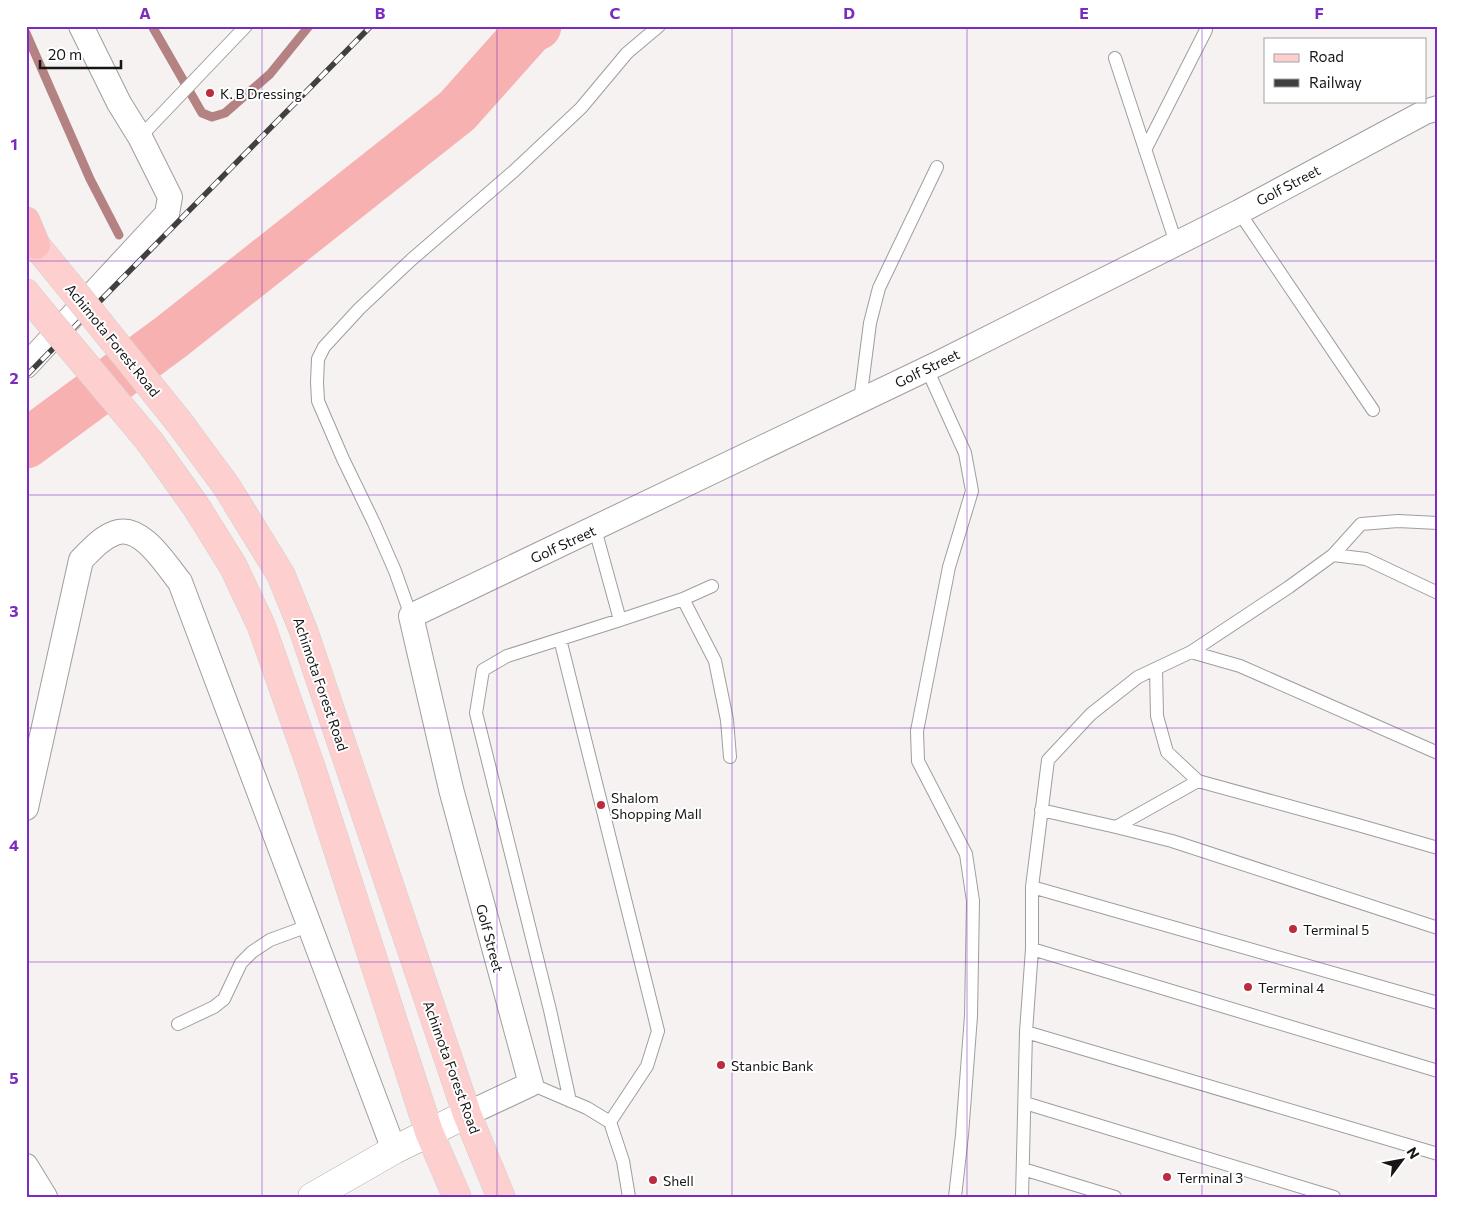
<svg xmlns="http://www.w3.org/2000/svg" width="1464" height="1223" font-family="Commissioner,sans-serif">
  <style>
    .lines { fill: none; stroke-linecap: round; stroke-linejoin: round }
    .stream { stroke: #b48282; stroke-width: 9 }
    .river { stroke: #f7b1b0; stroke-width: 49 }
    .service-casing { stroke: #a09d9d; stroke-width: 14 }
    .minor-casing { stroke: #a09d9d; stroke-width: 26 }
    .tertiary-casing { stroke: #a09d9d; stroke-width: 29 }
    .primary-casing { stroke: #d1d0d0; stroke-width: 29 }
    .trunk-casing { stroke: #d1d0d0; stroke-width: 29 }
    .service { stroke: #fff; stroke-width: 12 }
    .minor { stroke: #fff; stroke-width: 24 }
    .tertiary { stroke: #fff; stroke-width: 28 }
    .primary { stroke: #fdcfce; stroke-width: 28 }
    .trunk { stroke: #fcbfbe; stroke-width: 28 }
    .rail-casing { stroke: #414040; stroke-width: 5.5 }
    .rail { stroke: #fff; stroke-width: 4; stroke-dasharray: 11; stroke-linecap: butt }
    .primary-bridge-casing { stroke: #d1d0d0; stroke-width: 29; stroke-linecap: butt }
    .primary-bridge { stroke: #fdcfce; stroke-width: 28 }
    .grid { fill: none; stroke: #7b2cbf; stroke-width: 1; stroke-opacity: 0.55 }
    .poi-dot { fill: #bc2c3e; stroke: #fff; stroke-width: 2 }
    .labels { text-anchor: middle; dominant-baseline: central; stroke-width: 4; stroke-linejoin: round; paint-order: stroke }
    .poi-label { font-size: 14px; fill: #171616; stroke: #fff; text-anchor: start }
    .street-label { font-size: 14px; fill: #171616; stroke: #fff }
    .neatline { fill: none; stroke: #7b2cbf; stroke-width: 2 }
    .grid-label { font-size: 16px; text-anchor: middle; font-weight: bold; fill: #7b2cbf }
  </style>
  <rect width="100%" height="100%" fill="#f5f2f1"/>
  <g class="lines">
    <path class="stream" d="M152,26L202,113L212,117L225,113L270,74L309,26
      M532,27V26
      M26,33L90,179L119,235"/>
    <path class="river" d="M26,444L171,337L457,111L532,27L537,26"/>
    <g class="service-casing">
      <path id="service" d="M1115,58L1176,243
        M140,137L246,26
        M1145,150L1206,30
        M1239,212L1373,410
        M927,369L965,453L972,491L949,567L917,731L918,761L966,854L973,901L971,1016L962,1135L955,1197
        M860,401L870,323L879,288L937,167
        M595,529L620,620
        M1333,555L1366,559L1438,593
        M683,599L715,661L727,720L730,757
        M411,616L395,571L374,523L343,459L318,401L317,382L318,359L324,347L359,309L411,260L514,171L581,108L627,53L659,26
        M560,639L658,1031L647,1066L610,1122
        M1191,652L1240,666L1438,753
        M1156,669L1157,716L1167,752L1198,781L1358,825L1438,848
        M1041,810L1116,827L1172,841L1438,928
        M1116,827L1198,781
        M1032,887L1438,1003
        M1032,949L1438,1071
        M178,1024L214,1007L224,999L241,963L252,952L270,940L308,926
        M1026,1032L1438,1154
        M531,1084L587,1108L610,1122L623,1161L629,1197
        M570,1101L550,1010L476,713L483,670L507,656L620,620L683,599L712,586
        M1025,1103L1334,1197
        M1023,1169L1115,1197
        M1022,1197L1026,1032L1032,949V887L1048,760L1091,714L1138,677L1191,652L1289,587L1333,555L1361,524L1398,521L1438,523"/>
    </g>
    <g class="minor-casing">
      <path id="minor" d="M26,366L167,214L170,197L140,137L119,103L81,26
        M26,808L81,560C91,550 101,538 115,533C141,523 166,565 180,582L394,1150
        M467,1114L531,1084L451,789L411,616L939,363L1239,212L1425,112L1438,108
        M26,1166L45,1197"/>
    </g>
    <g class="tertiary-casing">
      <path id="tertiary" d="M312,1197L394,1150L467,1114"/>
    </g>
    <g class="primary-casing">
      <path id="primary" d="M26,233L67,283
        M26,293L38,308
        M179,422L227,487L281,575L304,632L467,1114L501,1197
        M150,442L197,508L233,566L261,625L311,767L429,1132L457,1197"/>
    </g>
    <g class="trunk-casing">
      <path id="trunk" d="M26,221L36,245"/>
    </g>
    <use href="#service" class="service"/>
    <use href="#minor" class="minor"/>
    <use href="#tertiary" class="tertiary"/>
    <use href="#primary" class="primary"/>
    <use href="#trunk" class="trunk"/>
    <g class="rail-casing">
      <path id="rail" d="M26,376L371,26"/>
    </g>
    <use href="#rail" class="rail"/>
    <g class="primary-bridge-casing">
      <path id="primary-bridge" d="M67,283L179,422
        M38,308L150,442"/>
    </g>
    <use href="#primary-bridge" class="primary-bridge"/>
  </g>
  <path class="grid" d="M262,26V1197M497,26V1197M732,26V1197M967,26V1197M1202,26V1197M26,261H1438M26,495H1438M26,728H1438M26,962H1438"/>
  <g class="poi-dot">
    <circle cx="210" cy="93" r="5"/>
    <circle cx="601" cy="805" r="5"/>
    <circle cx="1293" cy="929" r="5"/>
    <circle cx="1248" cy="987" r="5"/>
    <circle cx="721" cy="1065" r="5"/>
    <circle cx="1167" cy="1177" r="5"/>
    <circle cx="653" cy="1180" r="5"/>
  </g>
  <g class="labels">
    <g class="poi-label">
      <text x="220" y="93">K. B Dressing</text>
      <text x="611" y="797">Shalom<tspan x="611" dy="16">Shopping Mall</tspan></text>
      <text x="1303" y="929">Terminal 5</text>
      <text x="1258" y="987">Terminal 4</text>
      <text x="731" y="1065">Stanbic Bank</text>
      <text x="1177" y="1177">Terminal 3</text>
      <text x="663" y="1180">Shell</text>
    </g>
    <g class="street-label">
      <text transform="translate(1288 185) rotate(-28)">Golf Street</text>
      <text transform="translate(113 340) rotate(51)">Achimota Forest Road</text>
      <text transform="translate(927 368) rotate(-26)">Golf Street</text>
      <text transform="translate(563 544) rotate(-25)">Golf Street</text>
      <text transform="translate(321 684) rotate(71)">Achimota Forest Road</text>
      <text transform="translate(490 938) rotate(75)">Golf Street</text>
      <text transform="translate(452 1067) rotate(70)">Achimota Forest Road</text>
    </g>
  </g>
  <rect width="1464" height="1223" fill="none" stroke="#ffffff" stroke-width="55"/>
  <rect x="1264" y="38" width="162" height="65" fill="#ffffff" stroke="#a2a2a2"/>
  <rect x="1274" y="54" width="25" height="8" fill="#fdcfce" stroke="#a2a2a2"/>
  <text x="1309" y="62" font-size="15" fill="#171616">Road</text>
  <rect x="1274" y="79" width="25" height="8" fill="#414040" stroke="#a2a2a2"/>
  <text x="1309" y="88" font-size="15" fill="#171616">Railway</text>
  <g transform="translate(1402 1160) rotate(58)" stroke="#ffffff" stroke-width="4" paint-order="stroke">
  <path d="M0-4L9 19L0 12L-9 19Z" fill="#171616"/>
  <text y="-8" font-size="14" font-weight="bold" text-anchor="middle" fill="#171616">N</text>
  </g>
  <path d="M40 60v8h81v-8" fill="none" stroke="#171616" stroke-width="2.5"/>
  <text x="48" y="60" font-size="15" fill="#171616" stroke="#ffffff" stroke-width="4" paint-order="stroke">20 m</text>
  <rect x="28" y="28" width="1408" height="1168" class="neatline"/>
  <g class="grid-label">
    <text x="145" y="19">A</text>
    <text x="380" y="19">B</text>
    <text x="615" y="19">C</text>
    <text x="849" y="19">D</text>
    <text x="1084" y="19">E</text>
    <text x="1319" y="19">F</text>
    <text x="14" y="150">1</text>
    <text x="14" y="384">2</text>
    <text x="14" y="617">3</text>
    <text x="14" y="851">4</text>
    <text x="14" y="1084">5</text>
  </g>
</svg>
